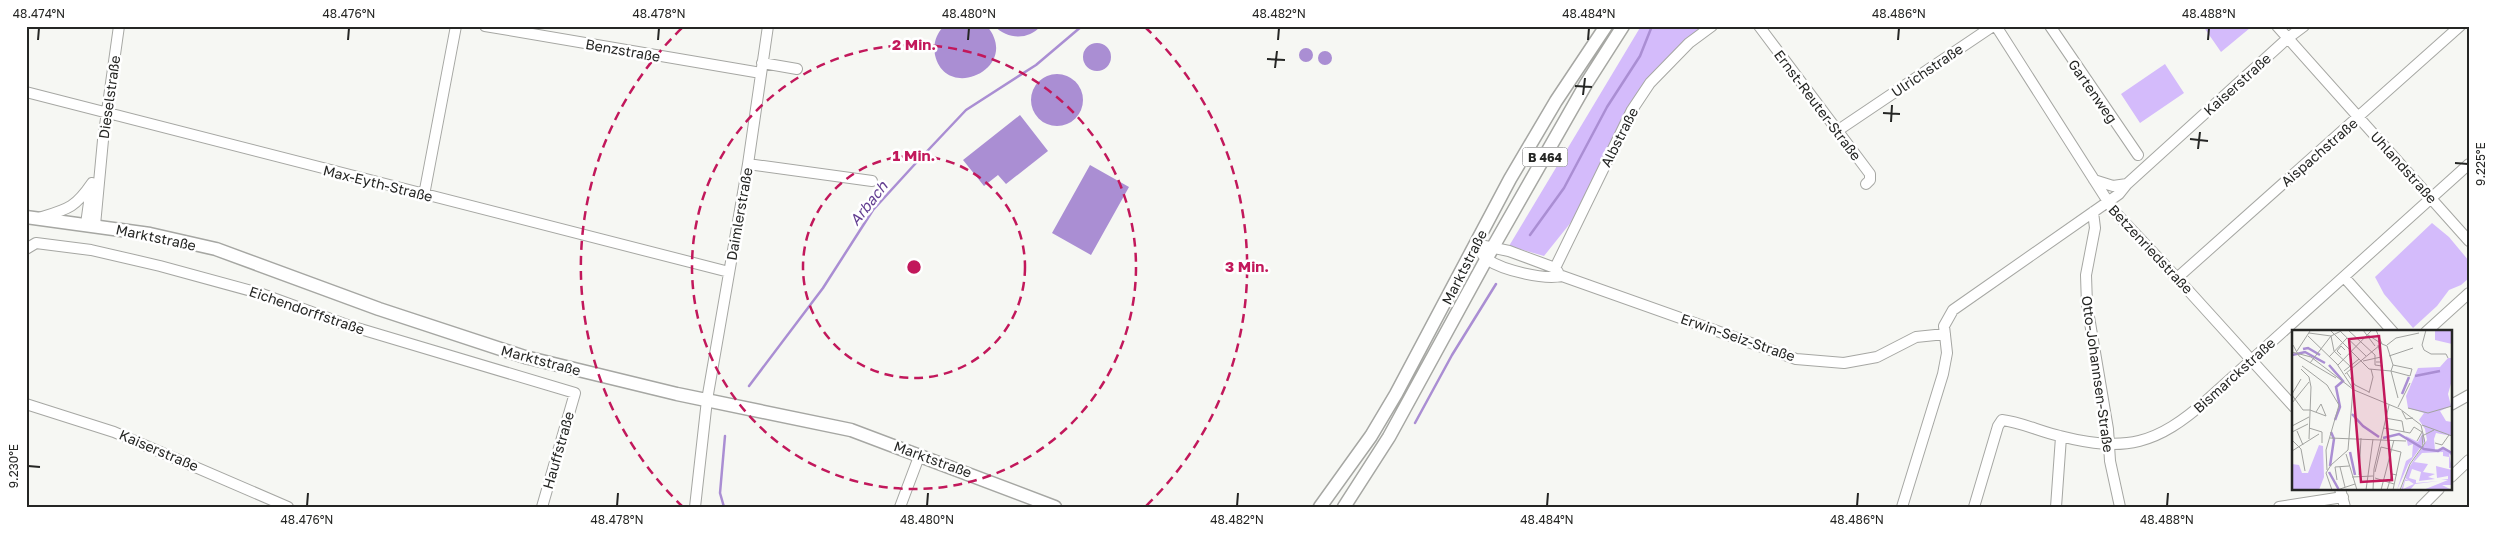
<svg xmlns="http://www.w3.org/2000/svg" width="2495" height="533" font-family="'Golos Text',sans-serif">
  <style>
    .green { fill: #d4bbfb }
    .water { fill: #aa8ed3 }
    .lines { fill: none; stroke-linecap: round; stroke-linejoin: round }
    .stream { stroke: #aa8ed3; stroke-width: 2.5 }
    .minor-casing { stroke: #a6a7a3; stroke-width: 12 }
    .major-casing { stroke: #a6a7a3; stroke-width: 15 }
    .minor { stroke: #fff; stroke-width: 10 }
    .major { stroke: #fff; stroke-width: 12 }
    .ticks { fill: none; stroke: #252624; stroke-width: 2 }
    .ring { fill: none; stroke: #c2185b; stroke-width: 2.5; stroke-dasharray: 9 6 }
    .labels { text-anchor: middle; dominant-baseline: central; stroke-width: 5; stroke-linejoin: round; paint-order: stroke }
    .shield { fill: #fff; stroke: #666766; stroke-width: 1 }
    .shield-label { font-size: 12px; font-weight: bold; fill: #252624 }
    .street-label { font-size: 14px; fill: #252624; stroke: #fff }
    .water-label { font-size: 15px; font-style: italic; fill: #633e91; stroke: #fff }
    .inset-river { fill: none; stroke: #aa8ed3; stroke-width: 2.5 }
    .inset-road { fill: none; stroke: #a2a3a0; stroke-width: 1 }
    .view { fill: #c2185b; fill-opacity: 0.15; stroke: #c2185b; stroke-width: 2.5 }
    .inset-edge { fill: none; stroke: #252624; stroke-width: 2.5 }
    .centre { fill: #c2185b; stroke: #fff; stroke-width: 2.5 }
    .ring-label { font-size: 15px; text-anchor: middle; font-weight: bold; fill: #c2185b; stroke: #fff; stroke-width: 5; stroke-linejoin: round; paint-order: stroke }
    .neatline { fill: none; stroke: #252624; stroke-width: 2 }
    .ticks-label { font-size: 12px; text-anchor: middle; fill: #252624 }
  </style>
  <rect width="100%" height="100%" fill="#f6f7f3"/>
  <path class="green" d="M1641,26H1705L1648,83L1588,201L1544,256L1509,246Z
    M2203,26H2248L2250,28L2221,52Z
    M2165,64L2184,93L2140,123L2121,94Z
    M2432,223L2449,237L2469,261V278L2461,285L2449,290L2437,306L2413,328L2384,294L2375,277Z"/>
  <path class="water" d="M944,26H987C1022,68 946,103 935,55C933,44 936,34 944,26Z
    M994,26H1041C1027,41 1008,39 994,26Z
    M1083 57a14 14 0 1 1 28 0a14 14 0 1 1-28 0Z
    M1299 55a7 7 0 1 1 14 0a7 7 0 1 1-14 0Z
    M1318 58a7 7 0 1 1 14 0a7 7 0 1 1-14 0Z
    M1031 100a26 26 0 1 1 52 0a26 26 0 1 1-52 0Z
    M1020,115L1048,151L1006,184L998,175L984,186L963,160Z
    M1090,165L1129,187L1091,255L1052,233Z"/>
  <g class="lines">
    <path class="stream" d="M1530,235L1564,188L1607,107L1640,56L1652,26
      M749,386L823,288L873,210L915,164L966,110L1036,65L1082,26
      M1415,423L1452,355L1496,284
      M724,507L720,493L725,436"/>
    <g class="minor-casing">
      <path id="minor" d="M485,26L761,73
        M1759,26L1870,174V180L1866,184
        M1996,26L2114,211L2177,278L2294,407
        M2050,26L2138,155
        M2277,26L2469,241
        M762,63L797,69
        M26,92L729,272
        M1837,131L1993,26
        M748,164L872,181
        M2094,180L2113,186L2127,184
        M424,195L456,26
        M2093,212L2095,228L2086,275L2087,305L2108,429L2110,461L2120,507
        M39,218C68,209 75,208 92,183
        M86,224L91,188
        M95,225L103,140L119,26
        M1475,244C1479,249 1482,256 1488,260C1503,270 1543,280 1562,276L1796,359L1844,363L1877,357L1916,337L1945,334
        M1475,244L1509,251L1555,268L1558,272
        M26,249L36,243L91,250L160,266L259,293L347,325L575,393L542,507
        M1555,268L1632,110L1650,83L1689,43L1712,26
        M2344,277L2393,332
        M2177,278L2460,26
        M2426,332L2469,293
        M26,404L114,432L288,507
        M2451,405L2469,395
        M2451,477L2469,460
        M2340,489L2345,507
        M695,507L707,400L748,164L768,26
        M900,507L920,454
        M1902,507L1943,374L1947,353L1944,326L1953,310L2119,194L2127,184L2288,38L2304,26
        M1974,507L1998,426L2002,420C2021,422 2041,432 2060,436C2126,453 2157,444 2207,400L2469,164
        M2056,507L2061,437
        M2279,507L2343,497
        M2421,507L2439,489"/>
    </g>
    <g class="major-casing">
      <path id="major" d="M26,217L150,234L216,249L379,309L525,357L677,394L851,430L1055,507
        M1320,507L1371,436L1396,394L1510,179L1556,101L1606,26
        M1344,507L1389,437L1493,247L1586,84L1623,26"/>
    </g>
    <use href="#minor" class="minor"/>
    <use href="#major" class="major"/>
  </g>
  <path class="ticks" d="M38,40L39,28M348,40L349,28M658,40L659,28M968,40L969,28M1278,40L1279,28M1588,40L1589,28M1898,40L1899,28M2208,40L2209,28M1267,59L1285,60M1275,68L1277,51M1575,86L1592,87M1583,95L1585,78M1883,113L1900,114M1891,122L1892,105M2190,139L2208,141M2198,149L2200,132M2455,163L2468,164M28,466L40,467M307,506L308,493M617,506L618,493M927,506L928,493M1237,506L1238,493M1547,506L1548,493M1857,506L1858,493M2167,506L2168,493"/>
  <g class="ring">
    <circle cx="914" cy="267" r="111"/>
    <circle cx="914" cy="267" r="222"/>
    <path d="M683 507A333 333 0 0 1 683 27M1145 27A333 333 0 0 1 1145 507"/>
  </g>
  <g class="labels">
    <rect class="shield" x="1522.5" y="147.5" width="45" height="19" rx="4"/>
    <g class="shield-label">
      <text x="1545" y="157">B 464</text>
    </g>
    <g class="street-label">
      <text transform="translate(623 50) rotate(10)">Benzstraße</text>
      <text transform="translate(1927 70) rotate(-34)">Ulrichstraße</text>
      <text transform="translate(2237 84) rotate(-42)">Kaiserstraße</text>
      <text transform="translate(2093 91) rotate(55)">Gartenweg</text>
      <text transform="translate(109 97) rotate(-82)">Dieselstraße</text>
      <text transform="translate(1818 105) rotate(53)">Ernst-Reuter-Straße</text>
      <text transform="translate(1619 137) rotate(-63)">Albstraße</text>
      <text transform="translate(2319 152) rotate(-41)">Aispachstraße</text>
      <text transform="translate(2404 167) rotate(48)">Uhlandstraße</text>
      <text transform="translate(378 183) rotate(14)">Max-Eyth-Straße</text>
      <text transform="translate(739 214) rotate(-80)">Daimlerstraße</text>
      <text transform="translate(156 237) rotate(12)">Marktstraße</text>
      <text transform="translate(2151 249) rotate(47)">Betzenriedstraße</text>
      <text transform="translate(1464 267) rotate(-63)">Marktstraße</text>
      <text transform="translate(307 310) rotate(19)">Eichendorffstraße</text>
      <text transform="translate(1738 337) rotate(19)">Erwin-Seiz-Straße</text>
      <text transform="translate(541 360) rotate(15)">Marktstraße</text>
      <text transform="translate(2098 374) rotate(82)">Otto-Johannsen-Straße</text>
      <text transform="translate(2234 375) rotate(-42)">Bismarckstraße</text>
      <text transform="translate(159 450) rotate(23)">Kaiserstraße</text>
      <text transform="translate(558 450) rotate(-74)">Hauffstraße</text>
      <text transform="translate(933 459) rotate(20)">Marktstraße</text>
    </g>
    <g class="water-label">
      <text transform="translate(868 203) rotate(-52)">Arbach</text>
    </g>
  </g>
  <g transform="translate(2292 330)">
    <rect width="160" height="160" fill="#f6f7f3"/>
    <path d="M143,0H160V14L143,10ZM156,28H160V50L156,64L159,76L148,81L154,91L160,92V106L144,103L142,109L143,120L151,117L160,122V126L157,124L160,138H157V127L151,126V122L130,123L122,132L136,134L131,142L143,144L136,147L143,149L127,151L129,142L120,139L117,148L124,150V153L147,151L123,154L118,160H109L113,149L117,151H113L111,159L122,154L113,148L116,139L135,110L133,99L127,90L132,83L116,78L114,66L126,38L148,37ZM131,102L133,111L116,135L105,160L114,131L120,127L121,114L116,116L114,106L126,112ZM27,115L31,116L32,147L27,160H0V134L7,135L10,143H16ZM144,136L160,140V155H150L160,160H131L156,150L149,149H156V146L145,148Z" fill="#d4bbfb"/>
    <path class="inset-river" d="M11,19L16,18L28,25M0,25L13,22L33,33M37,35L51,51L44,57L48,77L43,90M123,46L148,41M110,64L117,47M60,84L71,96L87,107M91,108L107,104L132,119L146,121L151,118L160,123M58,122L63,145M38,136L42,109L39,102M37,142L47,160"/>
    <path class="inset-road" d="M38,0L77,39L99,41L101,35M56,0L83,25V35L90,36L89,32H84M71,0L83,16M84,0L90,14M134,0L130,15L132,20L139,24H154L156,28M48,1L74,26M17,3L39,6M76,5L90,14M16,6L45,34L60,57M39,6L42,21L60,38M90,14L95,16L101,35M1,15L7,26L44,48M95,15L104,8L127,3M5,21L18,1M0,22L19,27L62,60L108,79L129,95L133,113L118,134L108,160M49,25L45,21L49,16L53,20M97,26L121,18M37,27L55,8M71,31L89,27L86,15M18,33L39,6L51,0M46,35L80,0M10,36L35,55L47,75L34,120L35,140M9,39L17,47L19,57L17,109M52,41L67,29M99,41L118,46L120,39L101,35M99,41L106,68M55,43L63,55L77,62M53,44L88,15M77,63L81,47L79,39M0,64L9,49M0,65L11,80H18M0,73L17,52M106,77L118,53M116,78L136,83L160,76M18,80L34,86M110,81L114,89L121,88M24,82L29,74L34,86M93,88L110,91L112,102M130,95L160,106M0,96L17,87M17,98L30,102V113M92,98L118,103L122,97L130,102L125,111M5,101L11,115M0,102L16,94M38,108L114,111M0,110L9,119L13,141M143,113L150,115L157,105M131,117L130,106L142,100M0,121L27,104M54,124L65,160M48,137L53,157M83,142L89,117L109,122L101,160M67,145L69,108M60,147L81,146M83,148L102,154M45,150L43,137L57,136M48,159L63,154M40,160L34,143L39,135L56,120L61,59M74,160L81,109M81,160L82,139L97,75M89,160L102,110M95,160L100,144L105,145"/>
    <path class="view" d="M87,6L100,150L69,152L57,9Z"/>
    <rect width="160" height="160" class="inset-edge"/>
  </g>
  <circle cx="914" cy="267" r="8" class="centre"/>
  <g class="ring-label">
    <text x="914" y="50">2 Min.</text>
    <text x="914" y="161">1 Min.</text>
    <text x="1247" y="272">3 Min.</text>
  </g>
  <rect width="2495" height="533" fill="none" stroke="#ffffff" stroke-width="55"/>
  <rect x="28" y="28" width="2440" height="478" class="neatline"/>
  <g class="ticks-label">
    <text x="39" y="18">48.474°N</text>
    <text x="349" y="18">48.476°N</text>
    <text x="659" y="18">48.478°N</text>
    <text x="969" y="18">48.480°N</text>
    <text x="1279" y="18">48.482°N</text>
    <text x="1589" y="18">48.484°N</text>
    <text x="1899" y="18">48.486°N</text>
    <text x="2209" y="18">48.488°N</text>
    <text transform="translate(2481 164) rotate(-90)" y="4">9.225°E</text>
    <text transform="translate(14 466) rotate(-90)" y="4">9.230°E</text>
    <text x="307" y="524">48.476°N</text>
    <text x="617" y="524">48.478°N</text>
    <text x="927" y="524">48.480°N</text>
    <text x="1237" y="524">48.482°N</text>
    <text x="1547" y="524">48.484°N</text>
    <text x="1857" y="524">48.486°N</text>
    <text x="2167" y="524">48.488°N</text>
  </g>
</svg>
